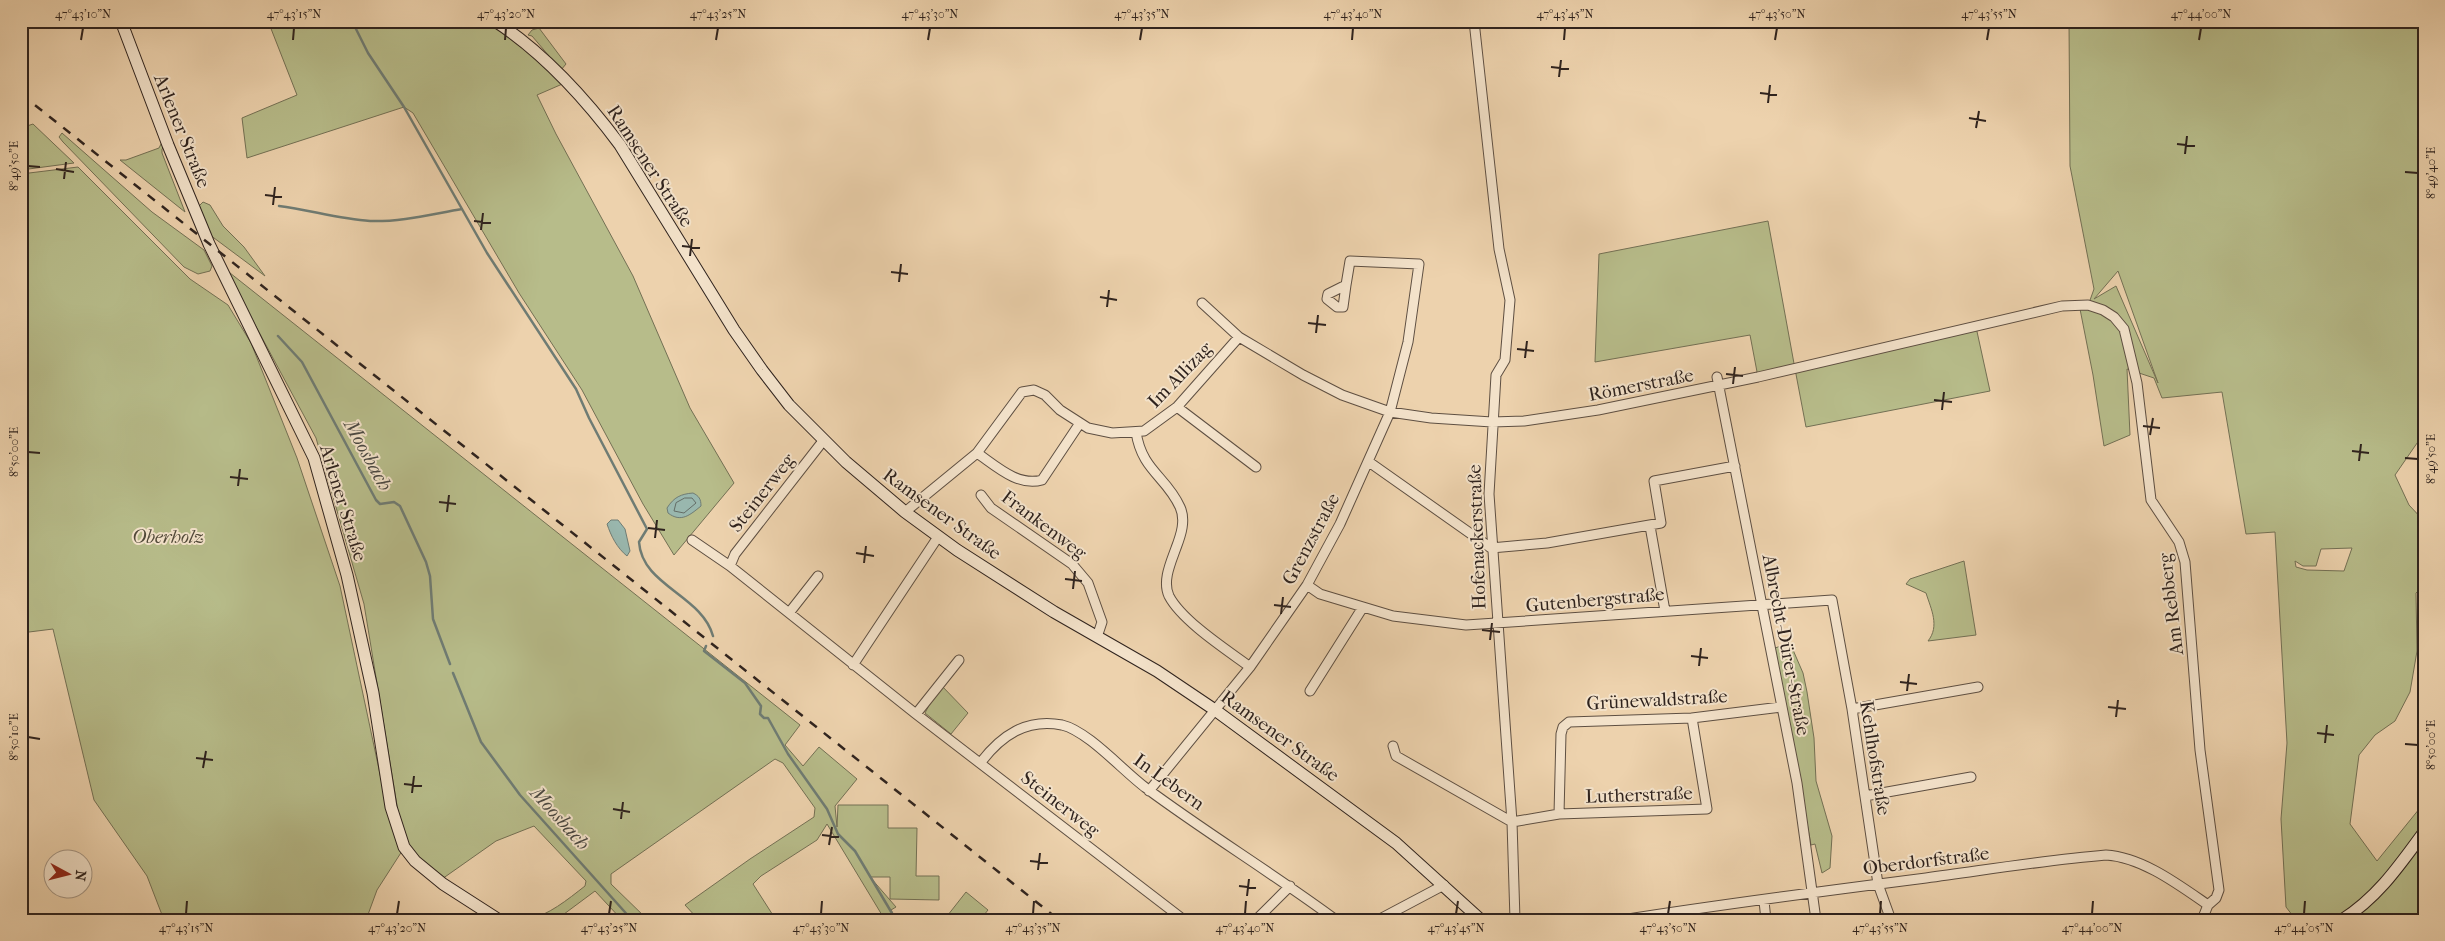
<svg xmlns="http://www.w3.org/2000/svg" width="2445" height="941" font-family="'IM FELL French Canon',serif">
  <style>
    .green { fill: #b7bc8a; stroke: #737054; fill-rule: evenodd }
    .water { fill: #99b7ae; stroke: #6f7c74 }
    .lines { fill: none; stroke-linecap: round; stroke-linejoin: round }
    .shore { stroke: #646d66; stroke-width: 1 }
    .stream { stroke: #6f7c74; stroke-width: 2.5 }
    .street-casing { stroke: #5e4f42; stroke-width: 11 }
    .secondary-casing { stroke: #2f231e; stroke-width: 13 }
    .street { stroke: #f3e2ca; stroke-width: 9 }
    .secondary { stroke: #f3e2ca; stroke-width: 11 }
    .rail { stroke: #2f231e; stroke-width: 2.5; stroke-dasharray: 9 9; stroke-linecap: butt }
    .ticks { fill: none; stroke: #2f231e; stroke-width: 2 }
    .labels { text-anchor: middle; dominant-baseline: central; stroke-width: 4; stroke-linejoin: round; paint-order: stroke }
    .street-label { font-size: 19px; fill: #2f231e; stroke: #f3e2ca }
    .park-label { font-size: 19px; font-style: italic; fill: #514939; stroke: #f3e2ca }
    .water-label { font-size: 20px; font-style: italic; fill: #4a4842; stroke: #f3e2ca }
    .neatline { fill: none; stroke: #2f231e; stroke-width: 2 }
    .ticks-label { font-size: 12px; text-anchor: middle; fill: #2f231e }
  </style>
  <rect width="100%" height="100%" fill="#edd2ad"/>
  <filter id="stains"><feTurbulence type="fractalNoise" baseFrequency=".004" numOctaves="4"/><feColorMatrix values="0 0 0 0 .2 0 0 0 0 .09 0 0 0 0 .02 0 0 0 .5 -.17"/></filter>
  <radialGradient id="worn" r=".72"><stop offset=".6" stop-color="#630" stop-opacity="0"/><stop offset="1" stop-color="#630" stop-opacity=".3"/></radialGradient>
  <path class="green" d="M115,21L165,146L162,149V153L185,212L120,160H126L159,148L162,142Z
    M268,21H495L567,82L537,95L556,134L633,276L690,408L734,483L674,555L643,504L582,390L519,293L413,113L404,107L247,158L242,118L297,95Z
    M2069,21H2424V433L2395,475L2409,505L2424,521V585L2416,593L2417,651L2410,692L2395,721L2375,735L2359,755L2350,824L2377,861L2424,803V920H2296L2286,907L2281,819L2287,743L2275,532L2246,534L2222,392L2162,398L2154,378L2127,369L2130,435L2104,446L2093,375L2080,309L2089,303L2094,289L2070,166ZM2118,271L2158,383L2116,286L2094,299ZM2352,548L2344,571L2307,570L2296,567L2295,561L2303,566H2316L2321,549Z
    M539,28L566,64L561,70L532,36L528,35L532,30Z
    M33,124L74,163L21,170V128Z
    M62,133L152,212L204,250L212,266L210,271L198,274L184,267L63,142L59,137Z
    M78,167L190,279L228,305L251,343L297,458L340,586L387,807L403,842L364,604L316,438L225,269L800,725L785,745L803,766L819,747L857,779L835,806L837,827L838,805H888V828H917L916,876H939V900L890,899V877H870L896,907L891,910L897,920H885L827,824L817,840L761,876L753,884L776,920L697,918L685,905L750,859L814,817L815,808L783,763L775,759L611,874V884L648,920H622L595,891L556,920H527C549,915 567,900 585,886L586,881L534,826L496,841L442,879L404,848L377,890L366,920H164L147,876L94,800L53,629L21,633V174Z
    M203,202L210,205L223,226L244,247L265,276L210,235L199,206Z
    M1768,221L1795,369L1976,327L1990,391L1806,427L1795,369L1758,377L1750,335L1595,362L1599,254Z
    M1964,561L1976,635L1928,641C1940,626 1931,609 1926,593L1906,584L1910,579Z
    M1790,643L1803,673L1807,692L1814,738L1816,781L1832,836L1830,868L1822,873L1815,844L1811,845L1775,648Z
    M940,684L968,713L951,734L925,713Z
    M966,892L988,910L980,920H944Z"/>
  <path class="water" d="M693,493C699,496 701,499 701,506C690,515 681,523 668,513L667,508C674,497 681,494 693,493Z
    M611,520H618L625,529L630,551L627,556C617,548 611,536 607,524Z"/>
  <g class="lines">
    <path class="shore" d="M685,498H692L696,503L684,513L674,511L676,503Z"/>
    <path class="stream" d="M352,21L368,53L404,107L487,253L576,389L589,418L647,529L639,542C642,586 702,595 713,636
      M279,206C310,210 339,219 370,221C401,222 432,214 462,209
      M278,336L302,362L376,500L380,504L394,502L400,506L426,562L430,576L433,619L450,664
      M706,646L704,651L745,683L761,706L760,714L764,718H768L788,754L827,809L838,834L855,851L896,920
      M453,673L481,742L520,795L632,920"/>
    <g class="street-casing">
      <path id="street" d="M1474,21L1499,249L1510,300L1505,360L1496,375L1489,494L1512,822L1515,920
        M1202,303L1239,337L1303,375L1342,395L1390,412L1431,418L1492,422L1524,421L1598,410L1758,377L2062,306L2088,305L2103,310L2114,317L2124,329L2137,383L2151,500L2179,542L2185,562L2200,750L2219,890L2216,898L2208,905
        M1717,377L1797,783L1816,920
        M1177,407L1256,467
        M1136,432C1142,471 1166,476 1180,507C1186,520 1181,535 1176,548C1171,562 1162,581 1169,596C1182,621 1227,650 1250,667
        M977,453C996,466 1018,487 1042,480L1080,423
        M1369,462L1491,548L1547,543L1661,523L1654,481L1735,466
        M981,495L991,508L1072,564L1088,583L1102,622L1097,637
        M905,512L977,453L1022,392L1034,390L1045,395L1060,410L1088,428L1112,433L1144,431L1177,407L1239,337
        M1650,526L1665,611
        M692,540L730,566L916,714L1184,920
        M730,566L735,554L823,441
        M1307,585L1320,594L1393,616L1466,625L1832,600L1852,709L1878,884L1891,920
        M789,613L818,576
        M853,665L938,537
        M1310,691L1363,607
        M1852,709L1978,687
        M916,714L959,660
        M1393,746L1396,756L1512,822L1559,814L1707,809L1692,718
        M981,762C1001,736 1026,718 1062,725C1088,731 1123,771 1146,788C1208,834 1274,874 1336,920
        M1149,791L1250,667L1307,585L1340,524L1390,412L1408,342L1419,264L1350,261L1346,285L1328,294L1327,299L1337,307H1343L1346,285
        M1865,796L1971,777
        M1559,814L1561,734L1563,727L1569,722L1692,718L1781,707
        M1764,901L1766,920
        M1256,920L1290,886
        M1378,920L1444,885
        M1622,920C1723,904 1824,891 1926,878C1986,870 2046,860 2106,855C2142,857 2179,885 2208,905
        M2202,920L2208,905"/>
    </g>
    <g class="secondary-casing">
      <path id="secondary" d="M121,21L168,145L209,244L314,458L347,575L373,693L391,807L404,847L415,861L443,884L499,920
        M495,21C544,53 585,98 620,145L734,330L762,370L789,405L846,462L905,512L957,550L1054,612L1157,671L1215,710L1396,843L1481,920
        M2342,920C2378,897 2399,866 2424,832"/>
    </g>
    <use href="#street" class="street"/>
    <use href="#secondary" class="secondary"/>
    <path class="rail" d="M21,94L1059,920"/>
  </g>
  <path class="ticks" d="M81,40L83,28M293,40L294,28M505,40L506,28M716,40L718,28M928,40L930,28M1140,40L1142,28M1352,40L1353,28M1564,40L1565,28M1775,40L1777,28M1987,40L1989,28M2199,40L2201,28M1551,67L1569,69M1559,77L1561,60M1760,93L1777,95M1768,103L1770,85M1969,118L1986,121M1976,128L1979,111M2177,144L2195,146M2185,154L2187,136M28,166L40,167M56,169L74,172M2405,172L2418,173M64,179L66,162M265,195L282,197M273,205L275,187M474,221L491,223M481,230L483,213M682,246L700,248M690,256L692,239M891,272L908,274M899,282L901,264M1100,297L1117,300M1107,307L1109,290M1308,323L1326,325M1316,333L1318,315M1517,349L1534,351M1525,358L1527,341M1726,374L1743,376M1733,384L1735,367M1934,400L1952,402M1942,410L1944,392M2143,426L2160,428M2150,435L2153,418M2352,451L2369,453M28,452L40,453M2405,458L2418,459M2359,461L2361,444M230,477L248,479M238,486L240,469M439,502L456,504M447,512L449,495M648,528L665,530M655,538L657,520M856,553L874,556M864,563L866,546M1065,579L1082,581M1073,589L1075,571M1274,605L1291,607M1281,614L1283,597M1482,630L1500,632M1490,640L1492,623M1691,656L1708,658M1699,666L1701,648M1900,682L1917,684M1907,691L1909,674M2108,707L2126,709M2116,717L2118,700M2317,733L2334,735M28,737L40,739M2325,743L2327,725M2405,744L2418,745M196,758L213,760M203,768L206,751M404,784L422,786M412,793L414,776M613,809L630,812M621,819L623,802M822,835L839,837M829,845L832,827M1030,861L1048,863M1038,870L1040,853M1239,886L1256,888M1247,896L1249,879M186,914L187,901M397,914L399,901M609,914L611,901M821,914L822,901M1033,914L1034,901M1245,914L1246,901M1456,914L1458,901M1668,914L1670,901M1880,914L1881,901M2092,914L2093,901M2304,914L2305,901"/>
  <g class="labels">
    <g class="street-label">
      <text transform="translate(182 131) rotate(68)">Arlener Straße</text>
      <text transform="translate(650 166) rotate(57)">Ramsener Straße</text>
      <text transform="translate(1180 375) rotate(-46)">Im Allizag</text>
      <text transform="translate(1641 385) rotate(-11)">Römerstraße</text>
      <text transform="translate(762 493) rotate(-52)">Steinerweg</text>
      <text transform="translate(343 503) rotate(73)">Arlener Straße</text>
      <text transform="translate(942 514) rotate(36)">Ramsener Straße</text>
      <text transform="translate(1044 525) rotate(37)">Frankenweg</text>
      <text transform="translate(1477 537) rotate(-92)">Hofenackerstraße</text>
      <text transform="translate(1311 539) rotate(-62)">Grenzstraße</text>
      <text transform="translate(1595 600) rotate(-5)">Gutenbergstraße</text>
      <text transform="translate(2171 604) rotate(-97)">Am Rebberg</text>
      <text transform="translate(1786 645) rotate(79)">Albrecht-Dürer-Straße</text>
      <text transform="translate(1657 700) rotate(-3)">Grünewaldstraße</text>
      <text transform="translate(1280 736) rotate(36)">Ramsener Straße</text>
      <text transform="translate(1875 758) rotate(81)">Kehlhofstraße</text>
      <text transform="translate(1169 782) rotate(36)">In Lebern</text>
      <text transform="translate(1639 795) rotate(-2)">Lutherstraße</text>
      <text transform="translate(1060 804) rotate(38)">Steinerweg</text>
      <text transform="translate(1926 861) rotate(-7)">Oberdorfstraße</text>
    </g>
    <g class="park-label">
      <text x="168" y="537">Oberholz</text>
    </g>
    <g class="water-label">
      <text transform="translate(368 455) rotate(61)">Moosbach</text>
      <text transform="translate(560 818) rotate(48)">Moosbach</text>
    </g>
  </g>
  <rect width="2445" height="941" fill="none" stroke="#edd2ad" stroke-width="55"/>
  <g transform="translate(68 874) rotate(97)"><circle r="24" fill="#f3e2ca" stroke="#a59685"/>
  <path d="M0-4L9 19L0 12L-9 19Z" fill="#8f2418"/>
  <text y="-8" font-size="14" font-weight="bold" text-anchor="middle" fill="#2f231e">N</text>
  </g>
  <rect x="28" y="28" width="2390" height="886" class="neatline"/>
  <g class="ticks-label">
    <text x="83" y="18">47°43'10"N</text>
    <text x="294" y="18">47°43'15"N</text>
    <text x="506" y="18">47°43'20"N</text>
    <text x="718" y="18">47°43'25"N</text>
    <text x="930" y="18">47°43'30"N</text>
    <text x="1142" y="18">47°43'35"N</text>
    <text x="1353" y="18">47°43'40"N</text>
    <text x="1565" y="18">47°43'45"N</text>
    <text x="1777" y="18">47°43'50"N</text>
    <text x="1989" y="18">47°43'55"N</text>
    <text x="2201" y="18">47°44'00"N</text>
    <text transform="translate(14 166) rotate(-90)" y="4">8°49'50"E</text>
    <text transform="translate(2431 173) rotate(-90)" y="4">8°49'40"E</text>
    <text transform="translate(14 452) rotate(-90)" y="4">8°50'00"E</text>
    <text transform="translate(2431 459) rotate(-90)" y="4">8°49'50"E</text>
    <text transform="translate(14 737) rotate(-90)" y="4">8°50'10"E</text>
    <text transform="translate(2431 745) rotate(-90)" y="4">8°50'00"E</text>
    <text x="186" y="932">47°43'15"N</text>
    <text x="397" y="932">47°43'20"N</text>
    <text x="609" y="932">47°43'25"N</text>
    <text x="821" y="932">47°43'30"N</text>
    <text x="1033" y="932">47°43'35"N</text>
    <text x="1245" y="932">47°43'40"N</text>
    <text x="1456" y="932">47°43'45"N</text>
    <text x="1668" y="932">47°43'50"N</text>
    <text x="1880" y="932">47°43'55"N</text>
    <text x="2092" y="932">47°44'00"N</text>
    <text x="2304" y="932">47°44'05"N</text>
  </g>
  <rect width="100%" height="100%" filter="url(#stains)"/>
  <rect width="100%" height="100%" fill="url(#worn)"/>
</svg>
